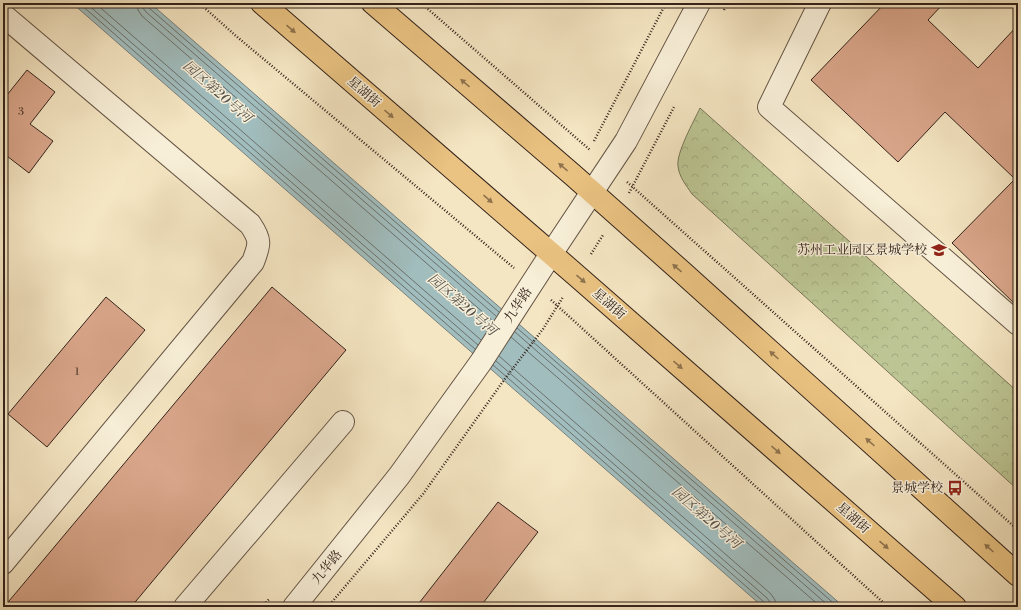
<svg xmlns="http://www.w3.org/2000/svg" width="1021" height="610" font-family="'Libre Bodoni','Noto Serif SC',serif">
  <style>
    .forest { fill: url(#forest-crowns); stroke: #787457 }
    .water { fill: #a1bdbe; stroke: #757f7d }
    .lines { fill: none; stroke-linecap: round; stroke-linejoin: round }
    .shore { stroke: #6a706c; stroke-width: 1 }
    .building { fill: #daa68b; stroke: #34231b }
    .minor-casing { stroke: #645445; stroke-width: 24 }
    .major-casing { stroke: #34231b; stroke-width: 24 }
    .path { stroke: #34231b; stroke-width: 2.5; stroke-dasharray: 1 2; stroke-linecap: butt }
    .minor { stroke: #f8efd8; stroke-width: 22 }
    .major { stroke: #eac382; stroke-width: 22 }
    .oneway { fill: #8f734e }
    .labels { text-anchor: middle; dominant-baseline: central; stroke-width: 3; stroke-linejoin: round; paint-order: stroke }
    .number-label { font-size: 11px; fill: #5e4437 }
    .street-label { font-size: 13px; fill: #34231b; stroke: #f8efd8 }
    .poi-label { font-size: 13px; fill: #34231b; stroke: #f8efd8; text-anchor: end }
    .water-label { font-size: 14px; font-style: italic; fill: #55514c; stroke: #f8efd8 }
  </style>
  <defs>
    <pattern id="forest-crowns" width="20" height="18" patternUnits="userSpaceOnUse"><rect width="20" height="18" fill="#bcc593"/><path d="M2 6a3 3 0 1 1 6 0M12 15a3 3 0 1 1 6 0" fill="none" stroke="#a2a97e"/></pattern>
  </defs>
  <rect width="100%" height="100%" fill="#f5e6c3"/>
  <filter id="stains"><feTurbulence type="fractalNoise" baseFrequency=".005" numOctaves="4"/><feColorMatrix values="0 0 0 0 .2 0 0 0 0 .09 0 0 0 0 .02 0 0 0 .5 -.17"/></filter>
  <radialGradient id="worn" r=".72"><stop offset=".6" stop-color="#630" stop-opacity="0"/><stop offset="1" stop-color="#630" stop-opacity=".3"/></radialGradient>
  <path class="forest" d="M700,108L1018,392V490L692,194C686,185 679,177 678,166C676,153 694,121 700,108Z"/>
  <path class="water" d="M72,3H150L844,607H763Z"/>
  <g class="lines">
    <path class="shore" d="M79,3L475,349
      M86,3L478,345
      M95,3L481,340
      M137,3L138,10L142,16L493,321
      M143,3V8L146,12L496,316
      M148,3L149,8L499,312
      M517,328L838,607
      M515,332L830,607
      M511,337L821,607
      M499,356L771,594L775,600L776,607
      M496,361L767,598L770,602V607
      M493,365L764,602L765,607"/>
  </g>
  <path class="building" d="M885,3H944L928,20L978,68L1018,25V307L952,243L1015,179L945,112L898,162L811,80Z
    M27,70L55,92L30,124L53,141L29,173L3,153V100Z
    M272,287L346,350L131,607H4Z
    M106,297L145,330L47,447L8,414Z
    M498,502L538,532L480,607H416Z"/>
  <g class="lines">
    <g class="minor-casing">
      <path id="minor" d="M820,3L769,107L1018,324
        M3,15L250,224C261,240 260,244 253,262L3,563
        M185,607L343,422
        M294,607L399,476L481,362L551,254L626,141L699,3"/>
    </g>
    <g class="major-casing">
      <path id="major" d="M262,3L577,276L955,607
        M373,3L574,176L682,272L1018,575"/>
    </g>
    <path class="path" d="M199,3L236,36L514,268
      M421,3L590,150
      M724,10L728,3
      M594,141L666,3
      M627,182L1018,530
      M629,193L674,107
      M591,254L603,235
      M551,300L888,607
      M332,602L423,494L504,380L543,329L563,297
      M262,607L270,598"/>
    <use href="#minor" class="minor"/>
    <use href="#major" class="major"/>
  </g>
  <defs><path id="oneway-solid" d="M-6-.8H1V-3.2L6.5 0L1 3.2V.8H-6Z"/></defs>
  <g class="oneway">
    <use href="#oneway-solid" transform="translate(291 29) rotate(41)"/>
    <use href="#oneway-solid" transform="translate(465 83) rotate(-139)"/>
    <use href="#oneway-solid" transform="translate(389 114) rotate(41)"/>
    <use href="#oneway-solid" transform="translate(563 167) rotate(-140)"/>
    <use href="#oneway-solid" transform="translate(488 199) rotate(41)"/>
    <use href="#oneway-solid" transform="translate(677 268) rotate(-139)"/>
    <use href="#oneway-solid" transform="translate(581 279) rotate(41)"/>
    <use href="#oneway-solid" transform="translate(774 355) rotate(-138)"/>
    <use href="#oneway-solid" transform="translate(678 365) rotate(41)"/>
    <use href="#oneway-solid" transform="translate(870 442) rotate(-138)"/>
    <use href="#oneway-solid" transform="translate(776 450) rotate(41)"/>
    <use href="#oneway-solid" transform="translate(884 545) rotate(41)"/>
    <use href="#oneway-solid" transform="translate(989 548) rotate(-138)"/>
  </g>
  <defs>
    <g id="school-bare" transform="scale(1.2)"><path d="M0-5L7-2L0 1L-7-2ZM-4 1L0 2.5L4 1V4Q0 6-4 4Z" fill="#8f2418" stroke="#f8efd8" stroke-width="2.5" paint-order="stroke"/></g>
    <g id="bus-bare" transform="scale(1.2)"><path d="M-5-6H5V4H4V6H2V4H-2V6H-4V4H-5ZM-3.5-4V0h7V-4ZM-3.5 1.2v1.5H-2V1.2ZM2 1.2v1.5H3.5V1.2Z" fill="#8f2418" stroke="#f8efd8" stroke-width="2.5" paint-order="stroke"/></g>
  </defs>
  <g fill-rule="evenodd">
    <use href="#school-bare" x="939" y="250"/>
    <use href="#bus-bare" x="955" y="488"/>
  </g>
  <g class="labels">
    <g class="number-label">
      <text x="21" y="112">3</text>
      <text x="77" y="372">1</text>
    </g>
    <g class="street-label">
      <text transform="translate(364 92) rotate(41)">星湖街</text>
      <text transform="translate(609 304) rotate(41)">星湖街</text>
      <text transform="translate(518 305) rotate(-57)">九华路</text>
      <text transform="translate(853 518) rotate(41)">星湖街</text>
      <text transform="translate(327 567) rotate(-51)">九华路</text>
    </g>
    <g class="poi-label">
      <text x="927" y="250">苏州工业园区景城学校</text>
      <text x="943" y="488">景城学校</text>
    </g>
    <g class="water-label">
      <text transform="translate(217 92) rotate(41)">园区第20号河</text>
      <text transform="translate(462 305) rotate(41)">园区第20号河</text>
      <text transform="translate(706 518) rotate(41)">园区第20号河</text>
    </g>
  </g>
  <rect width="1021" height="610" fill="none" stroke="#f5e6c3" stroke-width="16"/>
  <rect x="4" y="4" width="1013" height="602" fill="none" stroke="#34231b" stroke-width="2"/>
  <rect x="8" y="8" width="1005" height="594" fill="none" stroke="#34231b"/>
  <rect width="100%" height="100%" filter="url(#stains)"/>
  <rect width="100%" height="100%" fill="url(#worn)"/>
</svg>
